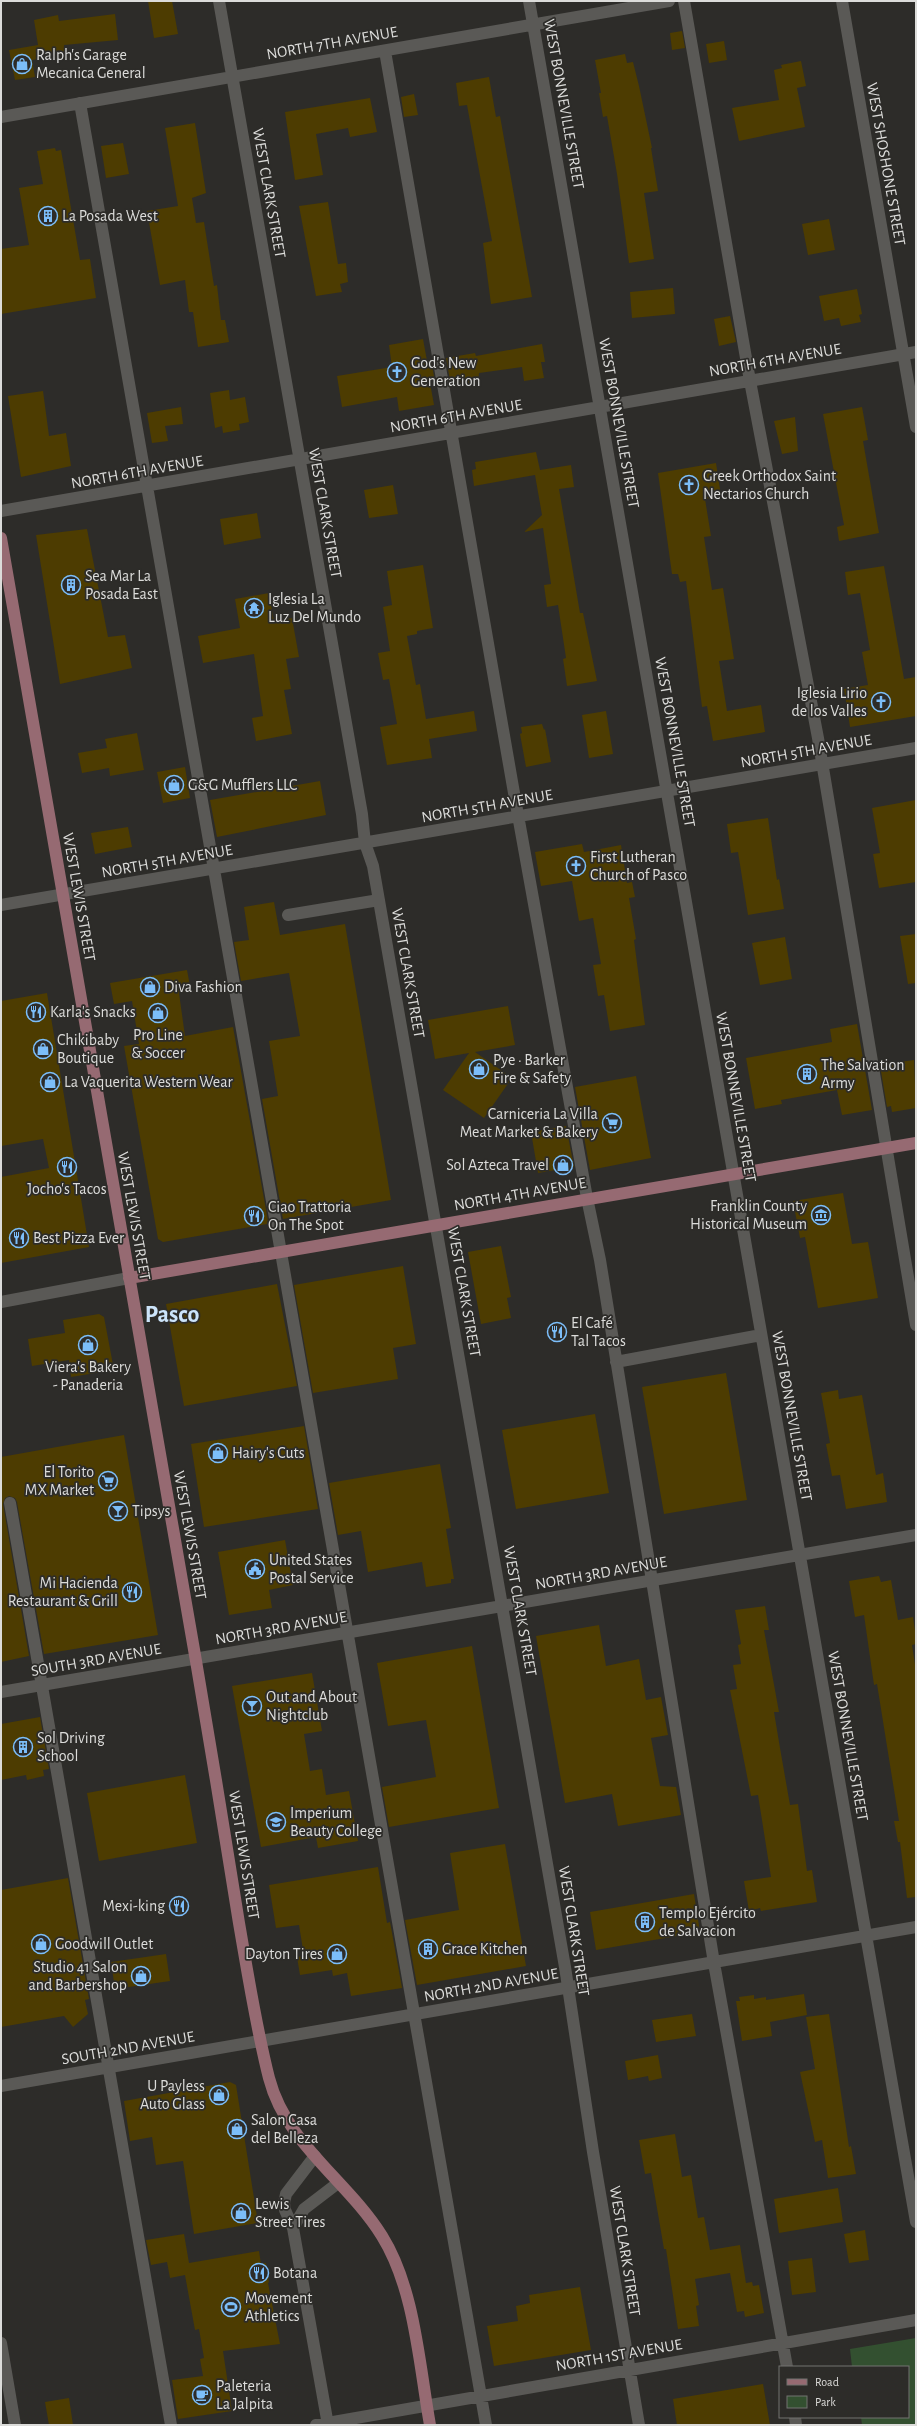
<svg xmlns="http://www.w3.org/2000/svg" width="917" height="2426" font-family="'Alegreya Sans',sans-serif">
  <style>
    .green { fill: #335030 }
    .building { fill: #4d3c01 }
    .lines { fill: none; stroke-linecap: round; stroke-linejoin: round }
    .minor { stroke: #5a5956; stroke-width: 12 }
    .major { stroke: #966a72; stroke-width: 12 }
    .labels { text-anchor: middle; dominant-baseline: central; stroke-width: 3.5; stroke-linejoin: round; paint-order: stroke }
    .street-label { font-size: 16px; fill: #dcdcda; stroke: #2d2c29 }
    .poi-label { font-size: 16px; fill: #dcdcda; stroke: #2d2c29; text-anchor: start }
    .town-label { font-size: 24px; font-weight: bold; fill: #cce4fa; stroke: #2d2c29 }
  </style>
  <rect width="100%" height="100%" fill="#2d2c29"/>
  <path class="green" d="M916,2338V2425H862L861,2417H908V2367H852L850,2349Z"/>
  <path class="building" d="M148,1H172L178,34L154,38Z
    M115,14L118,40L64,45L65,54L32,60L35,77L15,80L9,50L38,45L34,20L58,15L59,21Z
    M682,31L685,48L672,50L670,33Z
    M724,41L727,60L709,63L706,44Z
    M625,54L627,63L633,62L639,86L652,148H651L658,191L644,193L654,259L629,263L617,174L607,116L603,117L599,93H601L595,60Z
    M801,61L806,86L797,88L805,127L739,141L732,108L779,100L774,70L782,68L781,65Z
    M489,77L496,117L500,116L532,297L491,304L483,243L492,241L467,105L459,106L456,83Z
    M414,94L418,115L404,117L401,97Z
    M370,98L377,132L350,137L348,128L316,134L323,175L295,180L285,112Z
    M195,123L206,193L192,198L196,223L204,222L214,286L217,285L221,320H225L229,342L198,347L193,312H189L185,280L160,285L147,211L178,206L165,128Z
    M123,143L129,174L106,178L101,146Z
    M55,148L56,151L61,150L80,260L90,259L96,298L1,314V249L29,245L19,188L43,184L37,151Z
    M328,202L338,264L346,263L348,282L340,284L342,292L316,296L299,206Z
    M829,219L835,250L808,255L802,224Z
    M673,288L675,314L632,318L630,292Z
    M857,289L862,314L859,315L861,322L841,326L839,318L824,321L819,296Z
    M730,316L736,342L719,346L714,319Z
    M423,339L427,361L431,360L435,382L430,383L434,405L399,411L397,397L342,407L337,376L392,367L389,345Z
    M542,344L545,362H541L544,378L524,381L522,367L479,373L478,381L461,384L460,378L450,380L446,358L475,353L476,356Z
    M229,390L230,400L245,397L249,422L239,424L240,430L223,433L222,426L215,428L210,393Z
    M43,391L49,436L66,433L71,466L21,477L8,396Z
    M181,407L183,424L165,426L168,441L152,443L147,413Z
    M862,407L868,440L863,441L879,533L839,541L837,527L844,525L823,414Z
    M795,417L798,451L782,454L774,421Z
    M536,452L540,470L571,465L574,487L559,489L580,613H583L597,681L567,686L563,659L566,658L558,605L547,607L544,585L551,584L543,528L524,532L542,515L535,475L474,486L472,470L476,469L475,462Z
    M716,463L721,496L705,499L711,536L704,537L712,590L723,588L734,659L719,661L727,711L761,705L765,732L713,741L707,706L702,707L686,581L680,582L678,574H672L658,473Z
    M393,485L398,514L369,518L364,490Z
    M257,513L261,538L224,545L220,519Z
    M87,529L108,637L125,635L132,668L60,684L36,535Z
    M423,565L433,628L417,631V634L407,636L416,685L420,684L426,719L474,711L477,731L429,739L432,758L387,765L380,727L397,724L389,679L383,680L378,653L390,651L383,607L392,605L387,571Z
    M884,566L904,679L916,677V716L850,727L844,689L868,685L862,652L870,650L860,593L848,595L845,572Z
    M269,593L274,622L292,618L299,657L286,659L291,689L284,690L292,734L256,741L252,718L263,716L254,654L203,663L198,636L240,628L235,599Z
    M606,711L613,754L589,758L582,715Z
    M542,724L544,730L545,729L551,762L526,767L520,734L522,733L521,727Z
    M137,733L144,770L110,776L109,768L82,773L78,753L107,748L105,739Z
    M185,767L190,798L163,803L157,772Z
    M320,781L326,815L217,837L210,800Z
    M916,800V882L879,888L873,854L880,853L872,808Z
    M768,818L777,880L779,879L784,909L748,915L738,852L731,853L727,824Z
    M128,827L132,847L95,854L91,833Z
    M582,844L584,852L621,845L627,883L632,882L635,897L629,898L636,939L634,940L645,1025L610,1031L604,995L598,996L593,965L601,964L593,918L579,921L572,881L541,886L535,852Z
    M274,902L280,935L345,924L391,1200L283,1219L262,1099L278,1096L269,1041L300,1036L289,973L241,981L234,942L249,940L244,907Z
    M916,934V983L908,984L900,936Z
    M785,937L792,979L760,985L752,943Z
    M187,970L191,991L179,993L185,1036L233,1027L268,1221L267,1224L163,1242L158,1239L124,1046L139,1044L132,1001L114,1004L110,983Z
    M47,993L89,1247L1,1263V1177L49,1168L43,1139L1,1146V1001Z
    M508,1006L515,1045L475,1052L512,1078L484,1118L443,1090L469,1053L435,1059L428,1020Z
    M857,1024L872,1110L842,1115L837,1090L781,1100L782,1104L755,1109L746,1058L832,1042L830,1029Z
    M914,1060L916,1108L892,1112L891,1106L887,1107L880,1065Z
    M636,1076L651,1158L590,1170L575,1087Z
    M566,1126L574,1167L538,1173L531,1132Z
    M843,1193L852,1244L868,1242L878,1298L818,1308L805,1237L800,1238L793,1201Z
    M501,1246L511,1297L507,1298L511,1318L481,1324L468,1252Z
    M403,1266L416,1344L393,1348L398,1379L313,1393L294,1285Z
    M277,1284L297,1386L184,1406L166,1304Z
    M99,1314L104,1317L114,1370L71,1377L69,1360L32,1366L28,1339L65,1333L63,1320Z
    M726,1373L747,1500L664,1514L642,1387Z
    M838,1390L839,1399L862,1395L876,1475L883,1473L887,1502L846,1509L840,1475L832,1476L826,1444L830,1443L821,1393Z
    M595,1414L609,1493L516,1509L502,1430Z
    M304,1426L318,1509L204,1527L191,1444Z
    M124,1435L158,1635L44,1654L17,1502L15,1498L9,1496L5,1498L3,1504L29,1656L1,1662V1457Z
    M440,1464L451,1528L446,1529L454,1579H451V1583L426,1587L422,1562L368,1572L361,1531L338,1535L329,1483Z
    M285,1540L293,1585L269,1590L272,1608L229,1615L218,1552Z
    M879,1576L881,1582L891,1580L898,1620L913,1617L916,1638V1644L912,1645L916,1671V1897L907,1898L900,1842H898L894,1821H899L877,1684L874,1685L864,1615L855,1617L849,1581Z
    M765,1606L769,1630H764L779,1712H774L780,1748L790,1805L798,1804L807,1871L812,1870L817,1902L761,1911L760,1908L749,1911L744,1881L771,1877L758,1795L751,1796L730,1690L737,1689L733,1665L741,1664L738,1645L741,1644L735,1610Z
    M599,1625L606,1666L639,1659L646,1700L661,1697L668,1735L651,1738L660,1786L676,1787L681,1815L618,1826L612,1794L565,1803L536,1636Z
    M472,1646L499,1808L389,1827L382,1787L436,1777L426,1720L388,1726L377,1663Z
    M312,1673L322,1731L304,1734L310,1771L322,1769L326,1795L349,1791L358,1841L318,1848L316,1837L261,1847L232,1686Z
    M40,1717L49,1769L43,1770L44,1776L27,1780L26,1775L1,1780V1724Z
    M185,1775L197,1843L99,1861L87,1793Z
    M505,1844L526,1966L417,1985L405,1920L459,1910L450,1853Z
    M378,1867L387,1923L390,1922L402,1988L351,1996L347,1973L333,1976L332,1970L300,1975L297,1957L304,1956L299,1925L276,1928L269,1885Z
    M68,1878L89,1999L85,2000L88,2014L73,2027L64,2016L1,2027V1890Z
    M694,1894L700,1932L596,1950L590,1912Z
    M166,1954L170,1981L115,1989L111,1962Z
    M804,1994L807,2015L770,2022L772,2036L742,2041L736,2001H740L739,1997L754,1995V1999L766,1997V2000Z
    M692,2014L696,2036L656,2042L652,2020Z
    M829,2014L849,2147L851,2146L856,2174L828,2178L822,2140L815,2142L800,2072L815,2069L806,2017Z
    M658,2055L662,2078L649,2081L648,2076L628,2080L625,2061Z
    M230,2082L236,2085L258,2223L194,2234L183,2161L156,2165L152,2137L130,2141L124,2101Z
    M675,2134L682,2177L691,2175L698,2218L704,2217L710,2250L740,2245L746,2283L752,2282L753,2286L759,2285L764,2313L745,2317L744,2311L737,2312L730,2273L695,2279L699,2305L696,2306L699,2326L678,2329L666,2249H664L651,2173L645,2174L639,2140Z
    M838,2188L843,2222L779,2233L774,2199Z
    M865,2230L869,2260L849,2263L844,2234Z
    M184,2234L189,2263L259,2251L261,2264L266,2263L269,2282L268,2283L280,2344L223,2351L232,2411L178,2419L172,2380L203,2376L200,2359L204,2358L199,2329L195,2330L185,2275L170,2278L167,2262L151,2265L146,2240Z
    M812,2258L816,2292L792,2295L788,2261Z
    M580,2287L591,2350L494,2366L487,2326L518,2321L516,2306L530,2303L529,2295Z
    M763,2384L770,2425H677L673,2399Z
    M69,2398L73,2425H49L45,2402Z"/>
  <g class="lines">
    <path class="minor" d="M219,1L362,814L365,843L373,866L565,1967L593,2152L639,2425
      M529,1L916,2222
      M684,1L750,381L818,738L916,1325
      M842,1L916,427
      M385,51L514,793L587,1198L600,1260L714,1963L787,2367
      M80,103L486,2425
      M1,117L669,1
      M1,511L916,352
      M1,905L916,748
      M288,915L379,900
      M1,1302L129,1278
      M616,1362L761,1335
      M10,1503L171,2425
      M1,1692L916,1535
      M1,2086L916,1927
      M315,2156L286,2194L284,2203L285,2210L293,2228L328,2425
      M293,2228L304,2209L338,2183
      M1,2343L15,2425
      M795,2417L796,2425
      M316,2425L916,2320"/>
    <path class="major" d="M1,538C66,913 131,1287 196,1661C211,1748 225,1836 239,1923C248,1975 256,2027 269,2078C286,2144 347,2180 382,2236C415,2289 419,2364 430,2425
      M129,1278L916,1143"/>
  </g>
  <defs>
    <g id="shop-ring" transform="scale(1)"><circle r="9.5" fill="#2d2c29" stroke="#7cbef9" stroke-width="1.5"/><path d="M-5-2.5h2.3a2.7 3.5 0 0 1 5.4 0H5L5.5 6h-11ZM-1.5-2.5h3a1.5 2.3 0 0 0-3 0Z" fill="#7cbef9"/></g>
    <g id="building-ring" transform="scale(1)"><circle r="9.5" fill="#2d2c29" stroke="#7cbef9" stroke-width="1.5"/><path d="M-4-6H4V6H1V3H-1V6H-4ZM-2.5-4.3h1.7v1.8h-1.7ZM.8-4.3h1.7v1.8H.8ZM-2.5-1h1.7V.8h-1.7ZM.8-1h1.7V.8H.8Z" fill="#7cbef9"/></g>
    <g id="church-ring" transform="scale(1)"><circle r="9.5" fill="#2d2c29" stroke="#7cbef9" stroke-width="1.5"/><path d="M-1.2-6h2.4v3.5h3.3v2.4h-3.3V6h-2.4V-.1h-3.3v-2.4h3.3Z" fill="#7cbef9"/></g>
    <g id="temple-ring" transform="scale(1)"><circle r="9.5" fill="#2d2c29" stroke="#7cbef9" stroke-width="1.5"/><path d="M0-6L5-2H3V0L6.5 2.5H4V6H1.5V3h-3V6H-4V2.5H-6.5L-3 0V-2H-5Z" fill="#7cbef9"/></g>
    <g id="restaurant-ring" transform="scale(1)"><circle r="9.5" fill="#2d2c29" stroke="#7cbef9" stroke-width="1.5"/><path d="M-5-6h1v4h1v-4h1v4h1v-4h1v5L-1.5 .5V6h-2V.5L-5-1ZM5-6V6H3V1.5H1.5Q1.5-4 5-6Z" fill="#7cbef9"/></g>
    <g id="supermarket-ring" transform="scale(1)"><circle r="9.5" fill="#2d2c29" stroke="#7cbef9" stroke-width="1.5"/><path d="M-6-5.5h2.5l.6 2H6L4.5 2H-2.5L-4.4-4H-6ZM-1.5 3.2a1.3 1.3 0 1 0 .1 0ZM3 3.2a1.3 1.3 0 1 0 .1 0Z" fill="#7cbef9"/></g>
    <g id="museum-ring" transform="scale(1)"><circle r="9.5" fill="#2d2c29" stroke="#7cbef9" stroke-width="1.5"/><path d="M0-6L6-3V-2H-6V-3ZM-5-1h2V3h-2ZM-1-1h2V3h-2ZM3-1h2V3H3ZM-6 4H6V6H-6Z" fill="#7cbef9"/></g>
    <g id="bar-ring" transform="scale(1)"><circle r="9.5" fill="#2d2c29" stroke="#7cbef9" stroke-width="1.5"/><path d="M-6-5H6L.8 .8V4.5H3.5V6h-7V4.5H-.8V.8Z" fill="#7cbef9"/></g>
    <g id="civic-ring" transform="scale(1)"><circle r="9.5" fill="#2d2c29" stroke="#7cbef9" stroke-width="1.5"/><path d="M-.6-6.5H3V-4.5H.6V-3L4-1V1h2V6H-6V1h2V-1L-.6-3ZM-1.2 2.5V6h2.4V2.5Z" fill="#7cbef9"/></g>
    <g id="university-ring" transform="scale(1)"><circle r="9.5" fill="#2d2c29" stroke="#7cbef9" stroke-width="1.5"/><path d="M0-5L7-2L0 1L-7-2ZM-4 1L0 2.5L4 1V4Q0 6-4 4Z" fill="#7cbef9"/></g>
    <g id="stadium-ring" transform="scale(1)"><circle r="9.5" fill="#2d2c29" stroke="#7cbef9" stroke-width="1.5"/><path d="M0-5a6.5 5 0 1 0 0 10a6.5 5 0 1 0 0-10ZM-3.5-1.8h7v3.6h-7Z" fill="#7cbef9"/></g>
    <g id="cafe-ring" transform="scale(1)"><circle r="9.5" fill="#2d2c29" stroke="#7cbef9" stroke-width="1.5"/><path d="M-5.5-4.5H6V0H3Q3 3.5 0 3.5H-2.5Q-5.5 3.5-5.5 0ZM3-3.2v2h1.7v-2ZM-6 4.5H4V6H-6Z" fill="#7cbef9"/></g>
  </defs>
  <g fill-rule="evenodd">
    <use href="#shop-ring" x="22" y="64"/>
    <use href="#building-ring" x="48" y="216"/>
    <use href="#church-ring" x="397" y="372"/>
    <use href="#church-ring" x="689" y="485"/>
    <use href="#building-ring" x="71" y="585"/>
    <use href="#temple-ring" x="254" y="608"/>
    <use href="#church-ring" x="881" y="702"/>
    <use href="#shop-ring" x="174" y="785"/>
    <use href="#church-ring" x="576" y="866"/>
    <use href="#shop-ring" x="150" y="987"/>
    <use href="#restaurant-ring" x="36" y="1012"/>
    <use href="#shop-ring" x="158" y="1013"/>
    <use href="#shop-ring" x="43" y="1049"/>
    <use href="#shop-ring" x="479" y="1069"/>
    <use href="#building-ring" x="807" y="1074"/>
    <use href="#shop-ring" x="50" y="1082"/>
    <use href="#supermarket-ring" x="612" y="1123"/>
    <use href="#shop-ring" x="563" y="1165"/>
    <use href="#restaurant-ring" x="67" y="1167"/>
    <use href="#museum-ring" x="821" y="1215"/>
    <use href="#restaurant-ring" x="254" y="1216"/>
    <use href="#restaurant-ring" x="19" y="1238"/>
    <use href="#restaurant-ring" x="557" y="1332"/>
    <use href="#shop-ring" x="88" y="1345"/>
    <use href="#shop-ring" x="218" y="1453"/>
    <use href="#supermarket-ring" x="108" y="1481"/>
    <use href="#bar-ring" x="118" y="1511"/>
    <use href="#civic-ring" x="255" y="1569"/>
    <use href="#restaurant-ring" x="132" y="1592"/>
    <use href="#bar-ring" x="252" y="1706"/>
    <use href="#building-ring" x="23" y="1747"/>
    <use href="#university-ring" x="276" y="1822"/>
    <use href="#restaurant-ring" x="179" y="1906"/>
    <use href="#building-ring" x="645" y="1922"/>
    <use href="#shop-ring" x="41" y="1944"/>
    <use href="#building-ring" x="428" y="1949"/>
    <use href="#shop-ring" x="337" y="1954"/>
    <use href="#shop-ring" x="141" y="1976"/>
    <use href="#shop-ring" x="219" y="2095"/>
    <use href="#shop-ring" x="237" y="2129"/>
    <use href="#shop-ring" x="241" y="2213"/>
    <use href="#restaurant-ring" x="259" y="2273"/>
    <use href="#stadium-ring" x="231" y="2307"/>
    <use href="#cafe-ring" x="202" y="2395"/>
  </g>
  <g class="labels">
    <g class="street-label">
      <text transform="translate(332 43) rotate(-10)">NORTH 7TH AVENUE</text>
      <text transform="translate(564 104) rotate(80)">WEST BONNEVILLE STREET</text>
      <text transform="translate(886 164) rotate(80)">WEST SHOSHONE STREET</text>
      <text transform="translate(269 193) rotate(80)">WEST CLARK STREET</text>
      <text transform="translate(775 360) rotate(-10)">NORTH 6TH AVENUE</text>
      <text transform="translate(456 416) rotate(-10)">NORTH 6TH AVENUE</text>
      <text transform="translate(619 423) rotate(80)">WEST BONNEVILLE STREET</text>
      <text transform="translate(137 472) rotate(-10)">NORTH 6TH AVENUE</text>
      <text transform="translate(325 513) rotate(80)">WEST CLARK STREET</text>
      <text transform="translate(675 742) rotate(80)">WEST BONNEVILLE STREET</text>
      <text transform="translate(806 751) rotate(-10)">NORTH 5TH AVENUE</text>
      <text transform="translate(487 806) rotate(-10)">NORTH 5TH AVENUE</text>
      <text transform="translate(167 861) rotate(-10)">NORTH 5TH AVENUE</text>
      <text transform="translate(79 897) rotate(80)">WEST LEWIS STREET</text>
      <text transform="translate(408 973) rotate(80)">WEST CLARK STREET</text>
      <text transform="translate(736 1097) rotate(80)">WEST BONNEVILLE STREET</text>
      <text transform="translate(520 1194) rotate(-10)">NORTH 4TH AVENUE</text>
      <text transform="translate(134 1216) rotate(80)">WEST LEWIS STREET</text>
      <text transform="translate(464 1292) rotate(80)">WEST CLARK STREET</text>
      <text transform="translate(792 1416) rotate(80)">WEST BONNEVILLE STREET</text>
      <text transform="translate(190 1535) rotate(80)">WEST LEWIS STREET</text>
      <text transform="translate(601 1573) rotate(-10)">NORTH 3RD AVENUE</text>
      <text transform="translate(520 1611) rotate(80)">WEST CLARK STREET</text>
      <text transform="translate(281 1628) rotate(-10)">NORTH 3RD AVENUE</text>
      <text transform="translate(96 1660) rotate(-10)">SOUTH 3RD AVENUE</text>
      <text transform="translate(848 1736) rotate(80)">WEST BONNEVILLE STREET</text>
      <text transform="translate(244 1855) rotate(81)">WEST LEWIS STREET</text>
      <text transform="translate(574 1931) rotate(81)">WEST CLARK STREET</text>
      <text transform="translate(491 1985) rotate(-10)">NORTH 2ND AVENUE</text>
      <text transform="translate(128 2048) rotate(-10)">SOUTH 2ND AVENUE</text>
      <text transform="translate(625 2251) rotate(81)">WEST CLARK STREET</text>
      <text transform="translate(619 2355) rotate(-10)">NORTH 1ST AVENUE</text>
    </g>
    <g class="poi-label">
      <text x="36" y="55">Ralph's Garage<tspan x="36" dy="18">Mecanica General</tspan></text>
      <text x="62" y="216">La Posada West</text>
      <text x="411" y="363">God's New<tspan x="411" dy="18">Generation</tspan></text>
      <text x="703" y="476">Greek Orthodox Saint<tspan x="703" dy="18">Nectarios Church</tspan></text>
      <text x="85" y="576">Sea Mar La<tspan x="85" dy="18">Posada East</tspan></text>
      <text x="268" y="599">Iglesia La<tspan x="268" dy="18">Luz Del Mundo</tspan></text>
      <text x="867" y="693" text-anchor="end">Iglesia Lirio<tspan x="867" dy="18">de los Valles</tspan></text>
      <text x="188" y="785">G&amp;G Mufflers LLC</text>
      <text x="590" y="857">First Lutheran<tspan x="590" dy="18">Church of Pasco</tspan></text>
      <text x="164" y="987">Diva Fashion</text>
      <text x="50" y="1012">Karla's Snacks</text>
      <text x="158" y="1035" text-anchor="middle">Pro Line<tspan x="158" dy="18">&amp; Soccer</tspan></text>
      <text x="57" y="1040">Chikibaby<tspan x="57" dy="18">Boutique</tspan></text>
      <text x="493" y="1060">Pye · Barker<tspan x="493" dy="18">Fire &amp; Safety</tspan></text>
      <text x="821" y="1065">The Salvation<tspan x="821" dy="18">Army</tspan></text>
      <text x="64" y="1082">La Vaquerita Western Wear</text>
      <text x="598" y="1114" text-anchor="end">Carniceria La Villa<tspan x="598" dy="18">Meat Market &amp; Bakery</tspan></text>
      <text x="549" y="1165" text-anchor="end">Sol Azteca Travel</text>
      <text x="67" y="1189" text-anchor="middle">Jocho's Tacos</text>
      <text x="807" y="1206" text-anchor="end">Franklin County<tspan x="807" dy="18">Historical Museum</tspan></text>
      <text x="268" y="1207">Ciao Trattoria<tspan x="268" dy="18">On The Spot</tspan></text>
      <text x="33" y="1238">Best Pizza Ever</text>
      <text x="571" y="1323">El Café<tspan x="571" dy="18">Tal Tacos</tspan></text>
      <text x="88" y="1367" text-anchor="middle">Viera's Bakery<tspan x="88" dy="18">- Panaderia</tspan></text>
      <text x="232" y="1453">Hairy's Cuts</text>
      <text x="94" y="1472" text-anchor="end">El Torito<tspan x="94" dy="18">MX Market</tspan></text>
      <text x="132" y="1511">Tipsys</text>
      <text x="269" y="1560">United States<tspan x="269" dy="18">Postal Service</tspan></text>
      <text x="118" y="1583" text-anchor="end">Mi Hacienda<tspan x="118" dy="18">Restaurant &amp; Grill</tspan></text>
      <text x="266" y="1697">Out and About<tspan x="266" dy="18">Nightclub</tspan></text>
      <text x="37" y="1738">Sol Driving<tspan x="37" dy="18">School</tspan></text>
      <text x="290" y="1813">Imperium<tspan x="290" dy="18">Beauty College</tspan></text>
      <text x="165" y="1906" text-anchor="end">Mexi-king</text>
      <text x="659" y="1913">Templo Ejército<tspan x="659" dy="18">de Salvacion</tspan></text>
      <text x="55" y="1944">Goodwill Outlet</text>
      <text x="442" y="1949">Grace Kitchen</text>
      <text x="323" y="1954" text-anchor="end">Dayton Tires</text>
      <text x="127" y="1967" text-anchor="end">Studio 41 Salon<tspan x="127" dy="18">and Barbershop</tspan></text>
      <text x="205" y="2086" text-anchor="end">U Payless<tspan x="205" dy="18">Auto Glass</tspan></text>
      <text x="251" y="2120">Salon Casa<tspan x="251" dy="18">del Belleza</tspan></text>
      <text x="255" y="2204">Lewis<tspan x="255" dy="18">Street Tires</tspan></text>
      <text x="273" y="2273">Botana</text>
      <text x="245" y="2298">Movement<tspan x="245" dy="18">Athletics</tspan></text>
      <text x="216" y="2386">Paleteria<tspan x="216" dy="18">La Jalpita</tspan></text>
    </g>
    <g class="town-label">
      <text x="172" y="1315">Pasco</text>
    </g>
  </g>
  <rect width="917" height="2426" fill="none" stroke="#dcdcda" stroke-width="4"/>
  <rect x="779" y="2366" width="130" height="52" fill="#2d2c29" stroke="#737270"/>
  <rect x="787" y="2379" width="20" height="6" fill="#966a72" stroke="#737270"/>
  <text x="815" y="2386" font-size="12" fill="#dcdcda">Road</text>
  <rect x="787" y="2396" width="20" height="12" fill="#335030" stroke="#737270"/>
  <text x="815" y="2406" font-size="12" fill="#dcdcda">Park</text>
</svg>
